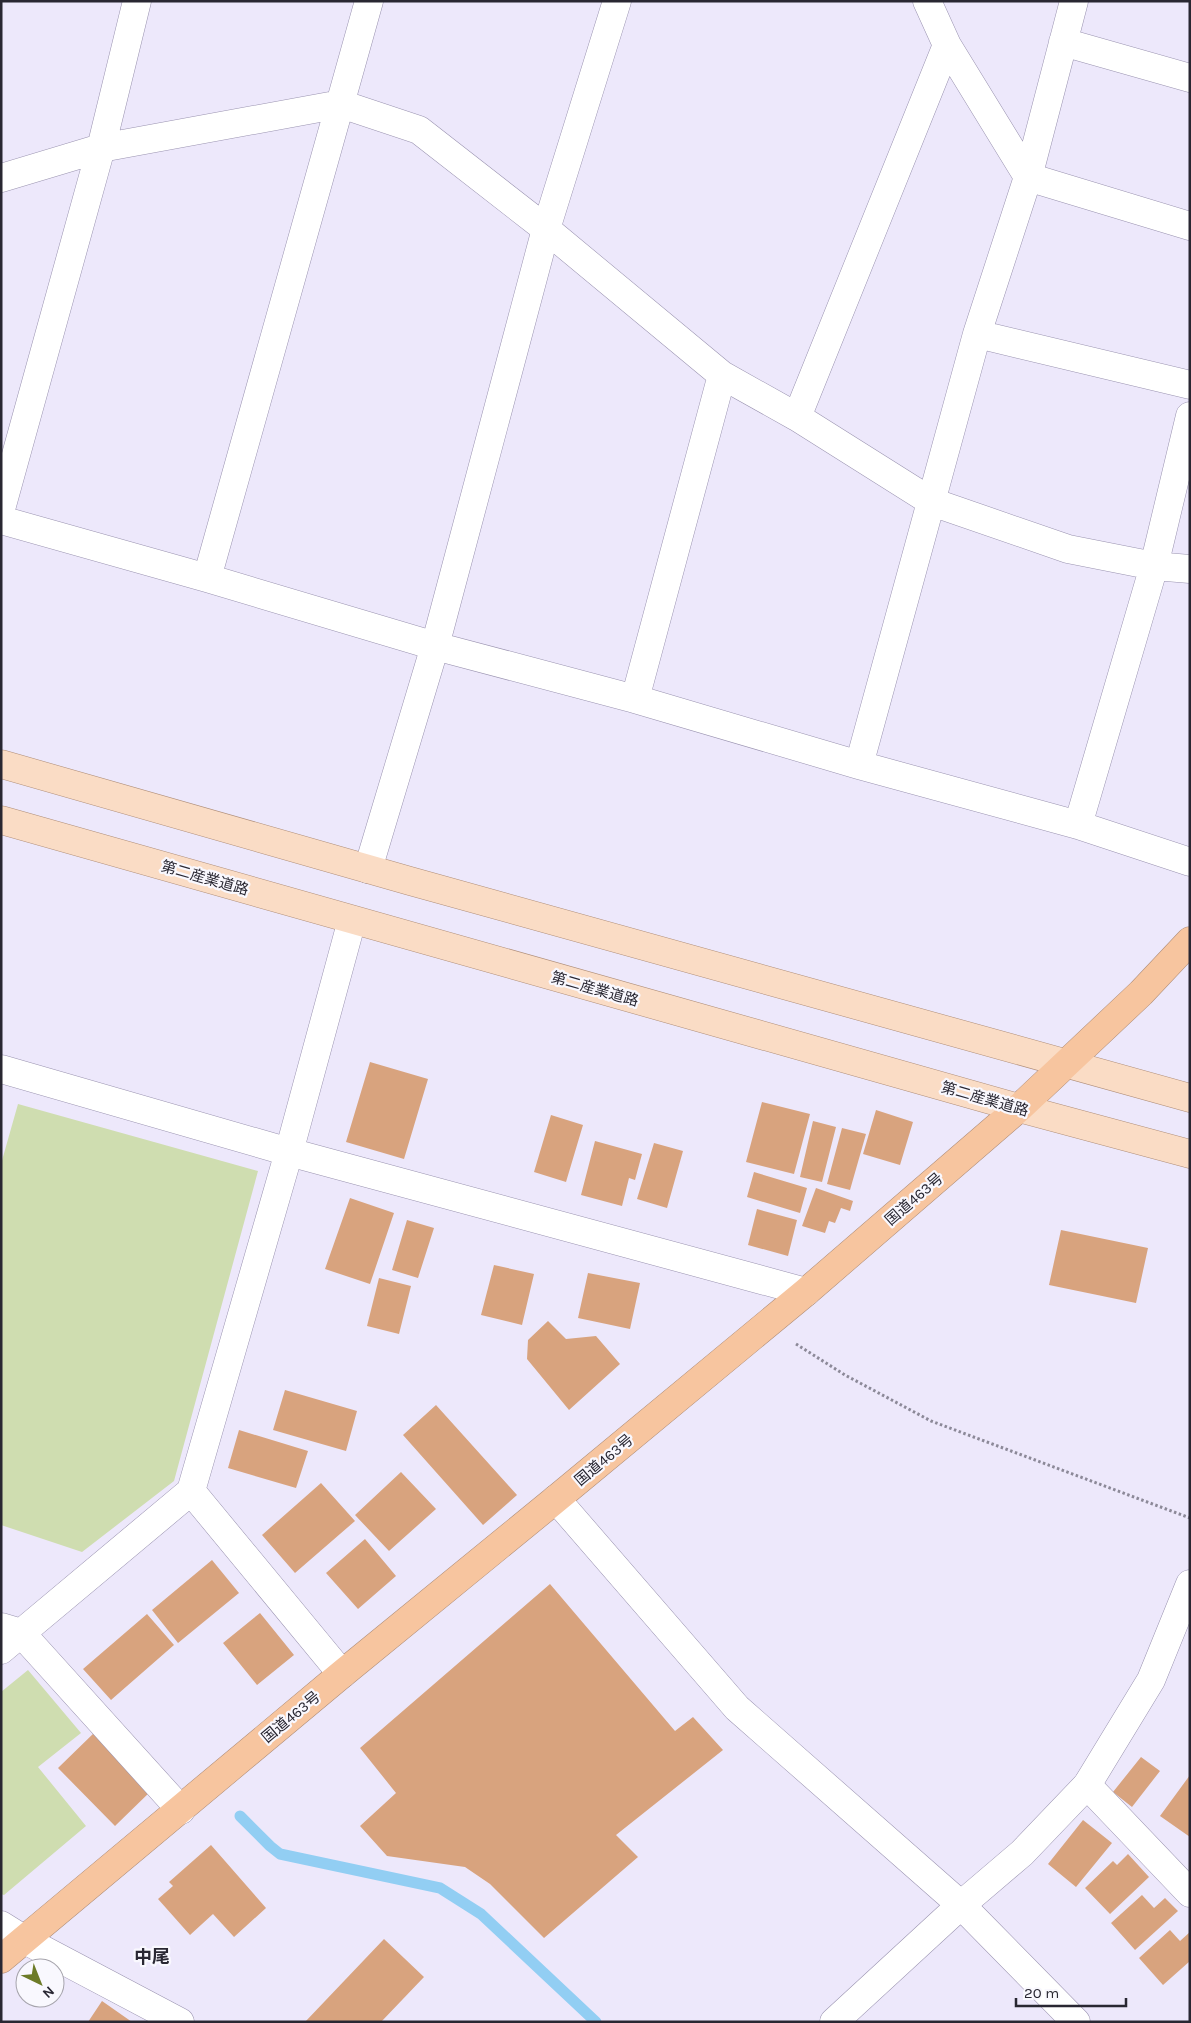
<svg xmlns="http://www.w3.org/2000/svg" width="1191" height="2023" font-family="Karla,'Noto Sans JP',sans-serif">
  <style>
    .green { fill: #cfddb0 }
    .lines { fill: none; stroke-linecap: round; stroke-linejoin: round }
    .stream { stroke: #92cef3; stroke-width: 11 }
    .building { fill: #d8a37e }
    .street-casing { stroke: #9a93b0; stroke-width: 29 }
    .secondary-casing { stroke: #9a93b0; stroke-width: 29 }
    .primary-casing { stroke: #af8e79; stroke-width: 29 }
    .highway-casing { stroke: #af8e79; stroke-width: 29 }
    .path { stroke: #8c8998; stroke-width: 3; stroke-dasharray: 2.5 2.5; stroke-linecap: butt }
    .street { stroke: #fff; stroke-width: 28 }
    .secondary { stroke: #fff; stroke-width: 28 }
    .primary { stroke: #fadcc5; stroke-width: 28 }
    .highway { stroke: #f7c59f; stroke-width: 28 }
    .labels { text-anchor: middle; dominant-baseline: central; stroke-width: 4.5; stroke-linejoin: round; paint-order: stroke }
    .street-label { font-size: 15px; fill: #292732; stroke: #f9f8fe }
    .quarter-label { font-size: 18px; font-weight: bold; fill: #292732; stroke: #f9f8fe }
  </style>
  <rect width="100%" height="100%" fill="#ede8fb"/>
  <path class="green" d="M18,1104L258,1171L174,1481L82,1552L1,1525V1164Z
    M28,1670L81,1733L38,1767L86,1826L4,1895L1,1894V1692Z"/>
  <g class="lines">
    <path class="stream" d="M240,1816L270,1846L280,1854L440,1888L481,1914L596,2022"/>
  </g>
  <path class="building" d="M370,1062L428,1079L404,1159L346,1142Z
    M762,1102L810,1114L794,1174L746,1162Z
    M876,1110L913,1122L900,1165L863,1154Z
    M551,1115L583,1125L566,1182L534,1172Z
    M813,1121L836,1127L822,1182L800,1177Z
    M842,1128L866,1134L850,1190L827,1184Z
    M595,1141L642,1154L635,1180L629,1178L622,1206L581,1195Z
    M654,1143L683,1151L667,1208L637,1199Z
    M754,1172L807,1188L800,1213L747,1197Z
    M816,1188L853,1201L850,1211L841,1208L835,1223L829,1221L825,1233L802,1226Z
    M350,1198L394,1213L370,1284L325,1269Z
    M757,1209L797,1220L788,1256L748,1245Z
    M407,1220L434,1228L418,1278L392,1270Z
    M1061,1230L1148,1248L1136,1303L1049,1285Z
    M494,1265L534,1274L522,1325L481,1315Z
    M588,1273L640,1283L630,1329L578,1318Z
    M379,1278L411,1286L399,1334L367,1326Z
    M548,1321L566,1339L596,1336L620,1364L569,1410L527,1359L528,1340Z
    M285,1390L357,1411L346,1451L273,1430Z
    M436,1405L517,1495L483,1525L403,1435Z
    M239,1430L308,1451L296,1488L228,1468Z
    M401,1472L436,1509L389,1551L355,1515Z
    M321,1483L355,1521L295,1573L262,1535Z
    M365,1539L396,1576L358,1609L326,1573Z
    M212,1560L239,1593L178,1643L152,1610Z
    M550,1584L675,1731L693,1717L723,1750L616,1835L638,1857L544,1938L490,1884L465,1867L387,1856L360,1826L396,1793L360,1748Z
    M260,1613L294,1655L257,1685L223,1643Z
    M147,1614L174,1645L111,1700L83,1669Z
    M96,1731L153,1789L115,1826L58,1768Z
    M1141,1757L1160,1771L1132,1807L1113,1792Z
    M1190,1775V1837L1160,1816Z
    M1083,1820L1112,1843L1076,1887L1048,1864Z
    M211,1845L266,1908L234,1937L213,1914L190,1935L158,1899L173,1886L169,1882Z
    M1128,1854L1149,1877L1110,1914L1085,1888L1113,1861L1117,1865Z
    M1142,1895L1154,1908L1165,1898L1178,1911L1135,1950L1111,1923Z
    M1170,1930L1180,1941L1190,1932V1961L1163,1985L1139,1958Z
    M384,1939L424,1977L381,2022H305Z
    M102,2001L132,2022H88Z"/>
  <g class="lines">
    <g class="street-casing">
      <path id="street" d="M1074,1L1028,177L1190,226
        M1063,42L1190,78
        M1,178L101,148L341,104L419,130L546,229L722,375L797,417L932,502L1068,549L1154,566L1190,569
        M977,334L1190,385
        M797,417L947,45
        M1,509L101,148L137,1
        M1,520L207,578L435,646L635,699L859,765L1078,825L1190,862
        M207,578L369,1
        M635,699L722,375
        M859,765L977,334L1028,177L947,45L927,1
        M1078,825L1154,566L1190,416
        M368,869L435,646L546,229L617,1
        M556,1499L737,1708L961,1905L1076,2022
        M1,1627L21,1633L181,1810
        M1,1650L191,1491
        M342,1674L191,1491L289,1152L352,920
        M1087,1785L1190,1893
        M1,1925L25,1940L180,2022"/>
    </g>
    <g class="secondary-casing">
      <path id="secondary" d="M1,1069L289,1152L806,1292
        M834,2022L961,1905L1022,1853L1087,1785L1151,1680L1190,1584"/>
    </g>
    <g class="primary-casing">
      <path id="primary" d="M1,764L410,881L1190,1098
        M1,820L1019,1108L1190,1154"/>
    </g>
    <g class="highway-casing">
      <path id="highway" d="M1,1959L342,1674L556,1499L806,1292L1019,1108L1141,993L1190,941"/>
    </g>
    <path class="path" d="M796,1344L845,1375L931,1421L1190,1518"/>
    <use href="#street" class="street"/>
    <use href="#secondary" class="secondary"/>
    <use href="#primary" class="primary"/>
    <use href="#highway" class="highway"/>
  </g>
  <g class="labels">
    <g class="street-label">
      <text transform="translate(205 878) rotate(16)">第二産業道路</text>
      <text transform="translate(595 989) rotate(16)">第二産業道路</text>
      <text transform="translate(985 1099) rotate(16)">第二産業道路</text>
      <text transform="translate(914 1199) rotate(-41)">国道463号</text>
      <text transform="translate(604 1460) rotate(-40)">国道463号</text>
      <text transform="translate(291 1717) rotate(-40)">国道463号</text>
    </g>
    <g class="quarter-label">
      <text x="152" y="1957">中尾</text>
    </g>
  </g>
  <rect width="1191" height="2023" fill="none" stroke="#292732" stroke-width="5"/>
  <g transform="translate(40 1983) rotate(137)"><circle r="24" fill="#f9f8fe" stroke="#a6a4ac"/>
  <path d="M0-4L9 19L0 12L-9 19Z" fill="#6d7b28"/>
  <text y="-8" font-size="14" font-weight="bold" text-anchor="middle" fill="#292732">N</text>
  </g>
  <path d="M1016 1998v8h110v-8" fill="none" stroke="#292732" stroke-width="2.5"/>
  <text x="1024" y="1998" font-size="15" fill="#292732" stroke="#f9f8fe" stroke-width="4" paint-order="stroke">20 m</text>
</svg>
